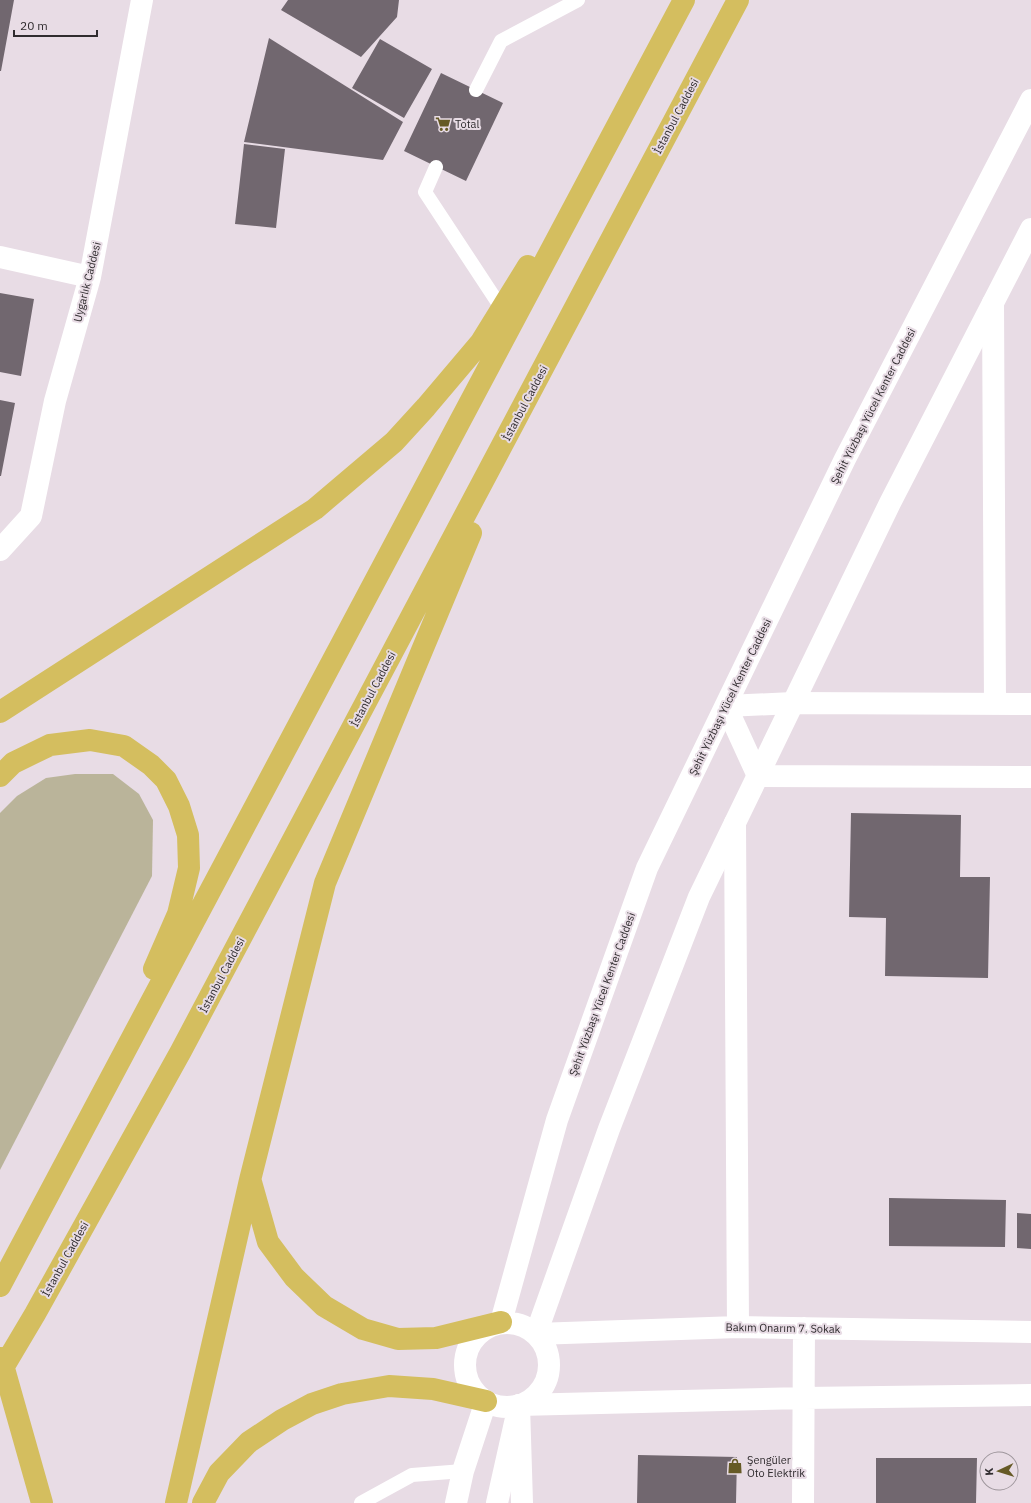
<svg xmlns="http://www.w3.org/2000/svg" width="1031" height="1503" font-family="'IBM Plex Sans',sans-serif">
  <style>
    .green { fill: #bab49a }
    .building { fill: #71676f }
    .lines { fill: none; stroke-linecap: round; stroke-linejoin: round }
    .service { stroke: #fff; stroke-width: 14 }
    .minor { stroke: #fff; stroke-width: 22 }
    .tertiary { stroke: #fff; stroke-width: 22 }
    .trunk { stroke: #d4be5f; stroke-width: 22 }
    .labels { text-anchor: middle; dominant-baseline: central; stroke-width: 4; stroke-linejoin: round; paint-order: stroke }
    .street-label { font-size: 11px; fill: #302c2f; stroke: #e8dce5 }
    .poi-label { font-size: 11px; fill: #302c2f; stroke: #e8dce5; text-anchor: start }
  </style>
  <rect width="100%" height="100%" fill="#e8dce5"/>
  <path class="green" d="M75,774H113L139,794L153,820L152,876L0,1170V813L17,796L46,778Z"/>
  <path class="building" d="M0,0H14L1,71H0Z
    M288,0H399L397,17L361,57L281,10Z
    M269,38L403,122L383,160L244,142Z
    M380,39L432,69L404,118L352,88Z
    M441,73L503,103L466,181L404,151Z
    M244,144L285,149L276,228L235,224Z
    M0,293L34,299L21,376L0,372Z
    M0,400L15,403L1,476H0Z
    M851,813L961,815L960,877H990L988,978L885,976L886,918L849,917Z
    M889,1198L1006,1200L1005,1247L889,1246Z
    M1017,1213L1031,1214V1249L1017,1248Z
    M638,1455L737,1457L736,1503H637Z
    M876,1458H977L976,1503H876Z"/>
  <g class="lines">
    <path class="service" d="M476,90L501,41L578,0
      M436,167L425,192L502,309
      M361,1503L412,1475L463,1471"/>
    <path class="minor" d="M0,257L90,277
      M993,303L995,704
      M0,550L31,516L55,401L90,277L142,0
      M1031,704L793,703L726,706L758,776L1031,777
      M735,823L738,1327
      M536,1334L738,1327L1031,1332
      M522,1503L519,1405L804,1398L1031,1395
      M803,1503L804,1328"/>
    <path class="tertiary" d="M501,1322L557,1120L647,868L845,459L1031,100
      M465 1365a42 42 0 1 1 84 0a42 42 0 1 1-84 0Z
      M536,1334L609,1129L699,897L890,503L1031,229
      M456,1503L463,1471L486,1401
      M497,1503L519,1405"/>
    <path class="trunk" d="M0,712L315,509L394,442L426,407L481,342L528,266
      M0,776L13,763L50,745L90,740L124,746L151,765L166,780L179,806L188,835L189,868L178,914L154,969
      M251,1182L268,1242L294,1277L324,1306L363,1329L398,1339L436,1338L501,1322
      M0,1286L684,0
      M1,1358L42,1503
      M0,1373L35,1314L181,1051L738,0
      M176,1503L250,1180L325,883L471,533
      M203,1503L219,1473L249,1442L282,1420L312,1404L342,1394L389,1386L433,1389L486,1401"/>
  </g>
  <defs>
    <g id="supermarket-bare" transform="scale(1.2)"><path d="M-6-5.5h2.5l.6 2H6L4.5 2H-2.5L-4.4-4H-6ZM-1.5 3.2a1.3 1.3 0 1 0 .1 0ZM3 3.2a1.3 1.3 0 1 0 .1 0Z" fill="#665a26" stroke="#e8dce5" stroke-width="2.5" paint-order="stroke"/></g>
    <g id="shop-bare" transform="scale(1.2)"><path d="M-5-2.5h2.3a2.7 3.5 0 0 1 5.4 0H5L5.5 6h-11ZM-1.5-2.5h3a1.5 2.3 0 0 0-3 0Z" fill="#665a26" stroke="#e8dce5" stroke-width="2.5" paint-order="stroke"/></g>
  </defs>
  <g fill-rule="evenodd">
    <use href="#supermarket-bare" x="443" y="124"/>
    <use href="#shop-bare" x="735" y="1466"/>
  </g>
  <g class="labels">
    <g class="street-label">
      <text transform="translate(676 116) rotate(-62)">İstanbul Caddesi</text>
      <text transform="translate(87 282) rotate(-76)">Uygarlık Caddesi</text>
      <text transform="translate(525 403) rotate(-62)">İstanbul Caddesi</text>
      <text transform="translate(873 406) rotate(-63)">Şehit Yüzbaşı Yücel Kenter Caddesi</text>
      <text transform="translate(373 689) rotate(-62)">İstanbul Caddesi</text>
      <text transform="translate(730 697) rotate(-64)">Şehit Yüzbaşı Yücel Kenter Caddesi</text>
      <text transform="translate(222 975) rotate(-62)">İstanbul Caddesi</text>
      <text transform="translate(602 994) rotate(-70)">Şehit Yüzbaşı Yücel Kenter Caddesi</text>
      <text transform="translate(65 1259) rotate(-61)">İstanbul Caddesi</text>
      <text transform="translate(783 1328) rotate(1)">Bakım Onarım 7. Sokak</text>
    </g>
    <g class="poi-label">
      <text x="455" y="124">Total</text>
      <text x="747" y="1460">Şengüler<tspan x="747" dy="13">Oto Elektrik</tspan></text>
    </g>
  </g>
  <g transform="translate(999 1471) rotate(266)"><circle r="19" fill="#e8dce5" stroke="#9e969c"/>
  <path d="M0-3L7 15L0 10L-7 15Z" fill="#665a26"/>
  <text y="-6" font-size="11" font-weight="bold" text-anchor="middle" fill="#302c2f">K</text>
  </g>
  <path d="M14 30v6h83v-6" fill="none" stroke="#302c2f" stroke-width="2"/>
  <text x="20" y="30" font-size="12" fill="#302c2f" stroke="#e8dce5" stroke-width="3" paint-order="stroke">20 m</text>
</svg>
